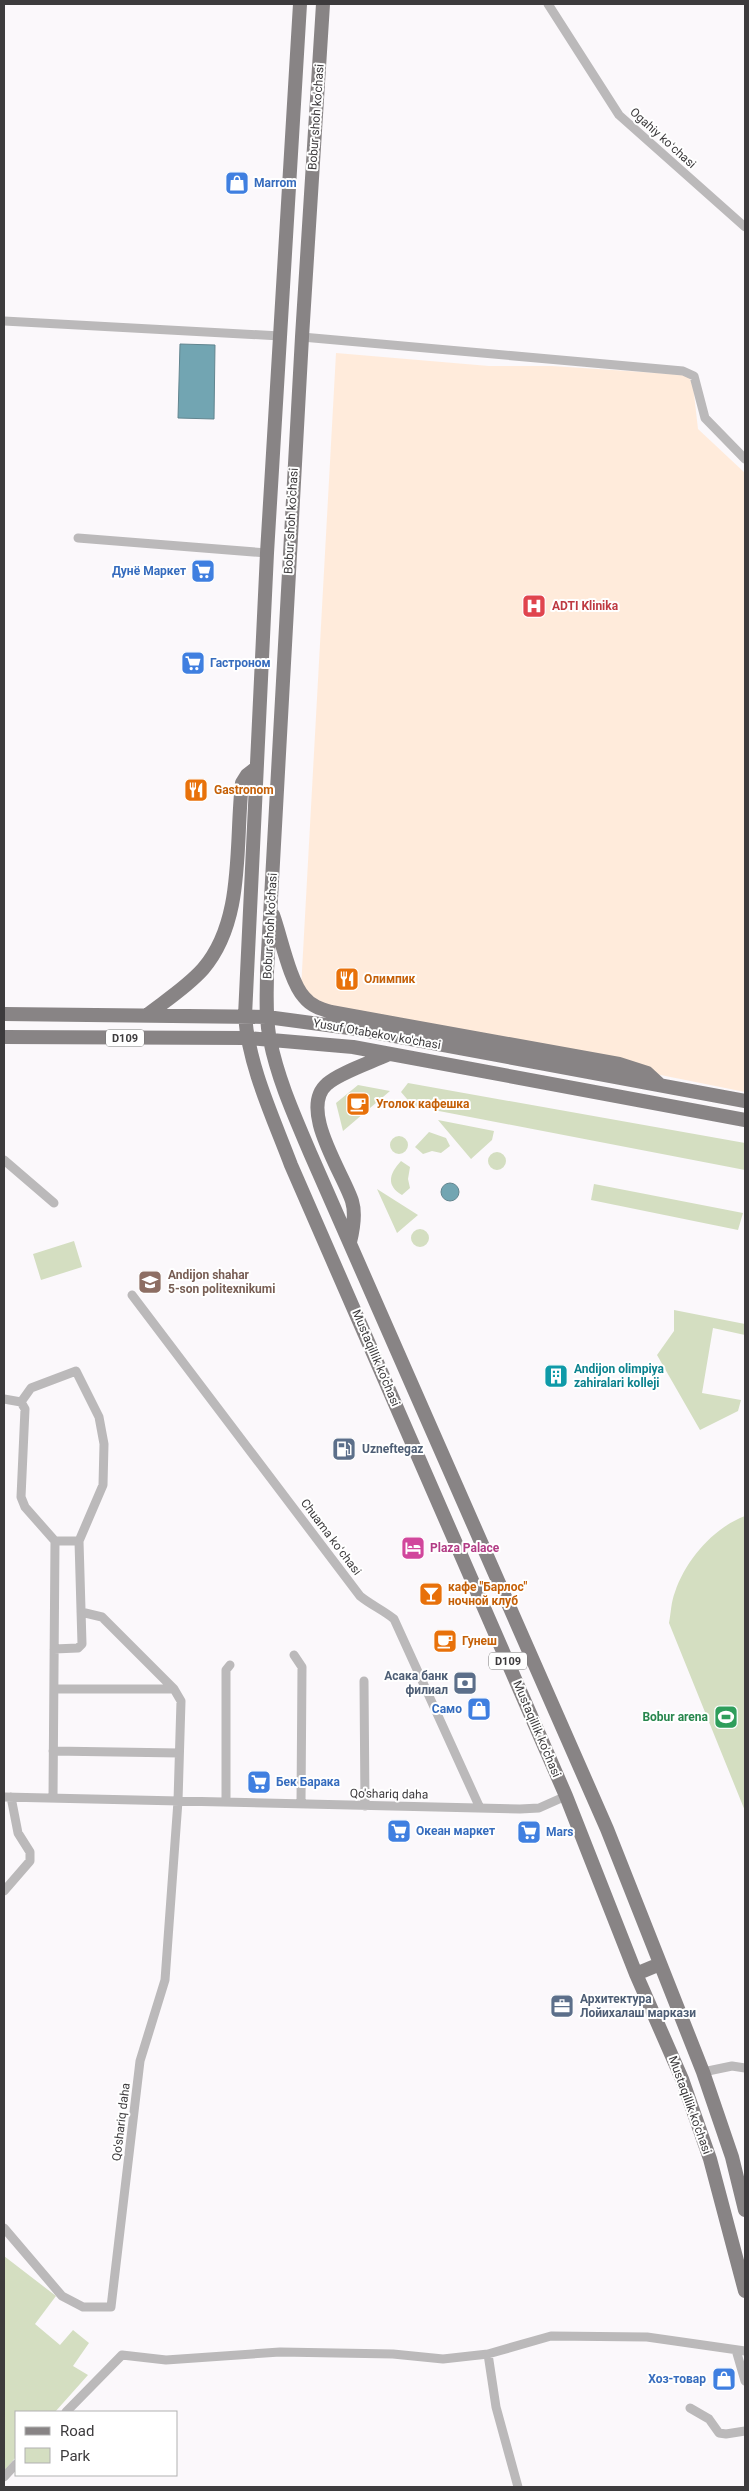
<svg xmlns="http://www.w3.org/2000/svg" width="749" height="2491" font-family="Roboto,sans-serif">
  <style>
    .medical { fill: #ffebdb }
    .green { fill: #d4dec1 }
    .water { fill: #72a5b2; stroke: #62858f }
    .lines { fill: none; stroke-linecap: round; stroke-linejoin: round }
    .minor { stroke: #bbb9ba; stroke-width: 9 }
    .primary { stroke: #888485; stroke-width: 14 }
    .labels { text-anchor: middle; dominant-baseline: central; stroke-width: 4; stroke-linejoin: round; paint-order: stroke }
    .shield { fill: #fff; stroke: #777677; stroke-width: 1 }
    .shield-label { font-size: 11px; font-weight: bold; fill: #3d3b3d }
    .street-label { font-size: 12px; fill: #3d3b3d; stroke: #fff }
    .shop-label { font-size: 12px; font-weight: bold; fill: #366cbe; stroke: #fff; text-anchor: start }
    .health-label { font-size: 12px; font-weight: bold; fill: #be3a42; stroke: #fff; text-anchor: start }
    .food-label { font-size: 12px; font-weight: bold; fill: #c56008; stroke: #fff; text-anchor: start }
    .education-label { font-size: 12px; font-weight: bold; fill: #785e54; stroke: #fff; text-anchor: start }
    .culture-label { font-size: 12px; font-weight: bold; fill: #0d838f; stroke: #fff; text-anchor: start }
    .service-label { font-size: 12px; font-weight: bold; fill: #4e5e75; stroke: #fff; text-anchor: start }
    .hotel-label { font-size: 12px; font-weight: bold; fill: #b23c85; stroke: #fff; text-anchor: start }
    .leisure-label { font-size: 12px; font-weight: bold; fill: #27864d; stroke: #fff; text-anchor: end }
  </style>
  <rect width="100%" height="100%" fill="#fbf8fb"/>
  <path class="medical" d="M336,353L489,366H552L688,375L693,385L698,429L745,473V1092L328,1008L301,989Z"/>
  <path class="green" d="M408,1083L745,1143V1170L413,1106L401,1092Z
    M358,1085L390,1091L343,1131L336,1103Z
    M438,1120L494,1131L492,1140L471,1159Z
    M429,1132L446,1138L450,1146L441,1153L432,1151L423,1154L415,1147Z
    M390 1145a9 9 0 1 1 18 0a9 9 0 1 1-18 0Z
    M488 1161a9 9 0 1 1 18 0a9 9 0 1 1-18 0Z
    M401,1161L410,1167L408,1179L410,1188L402,1195C385,1185 390,1173 401,1161Z
    M594,1184L743,1213L738,1230L591,1200Z
    M377,1189L418,1215L397,1233Z
    M411 1238a9 9 0 1 1 18 0a9 9 0 1 1-18 0Z
    M74,1241L82,1267L41,1280L33,1254Z
    M674,1310L745,1324V1335L713,1328L702,1393L741,1400L738,1411L700,1430L657,1355L674,1331Z
    M745,1516V1811L669,1623C671,1613 671,1602 675,1592C686,1560 713,1528 745,1516Z
    M4,2256L56,2296L35,2324L60,2345L73,2330L89,2343L73,2366L88,2375L55,2412H16V2457L4,2471Z"/>
  <path class="water" d="M180,344L215,345L214,419L178,418Z
    M441 1192a9 9 0 1 1 18 0a9 9 0 1 1-18 0Z"/>
  <g class="lines">
    <path class="minor" d="M548,4L619,115L745,227
      M4,321L280,336
      M302,337L683,371L694,376L705,418L745,459
      M78,538L267,553
      M4,1160L54,1203
      M132,1295L360,1596C371,1605 383,1610 394,1619L480,1808
      M4,1399L21,1402L25,1409L21,1497L25,1507L55,1541L53,1798
      M21,1402L31,1388L76,1371L99,1417L104,1444L103,1485L79,1541
      M54,1649L78,1648L82,1644L79,1541H55
      M294,1655L302,1667L301,1804
      M364,1681L365,1806
      M54,1689H174
      M53,1751L179,1753
      M4,1797L520,1809L539,1808L566,1796
      M226,1802V1670L230,1665
      M4,1891L30,1861V1852L18,1833L11,1797
      M703,2072L732,2066L745,2068
      M4,2228L62,2296L83,2307H111L140,2061L165,1980L178,1801L181,1701L174,1689L102,1617L81,1612
      M736,2350L745,2381
      M488,2354L496,2407L518,2487
      M690,2408L709,2419L719,2433L726,2434L745,2431
      M66,2412L122,2355L166,2360L280,2352L393,2354L443,2359L488,2354L551,2336L647,2337L745,2351
      M4,2477L16,2464"/>
    <path class="primary" d="M300,4L267,553L245,1016C249,1067 273,1117 291,1165L566,1796L636,1974L682,2079L710,2159L745,2291
      M323,4L302,337L267,971C267,994 265,1017 270,1040C278,1080 295,1117 311,1155L607,1829L703,2072L732,2157L745,2210
      M273,915C281,937 290,982 304,997C311,1006 321,1009 331,1012L619,1064L647,1073L660,1085
      M4,1014L267,1017L357,1029L745,1101
      M147,1015C165,1001 187,987 203,969C245,920 235,844 242,783L247,775L256,768
      M4,1037L247,1038L353,1047L745,1120
      M350,1242C353,1230 356,1214 352,1201C343,1173 298,1109 327,1084C339,1073 372,1062 389,1054
      M636,1974L660,1964"/>
  </g>
  <defs>
    <g id="shop-square" transform="scale(1.25)"><rect x="-9" y="-9" width="18" height="18" rx="4" fill="#3f7fe0" stroke="#fff"/><path d="M-5-2.5h2.3a2.7 3.5 0 0 1 5.4 0H5L5.5 6h-11ZM-1.5-2.5h3a1.5 2.3 0 0 0-3 0Z" fill="#fff"/></g>
    <g id="supermarket-square" transform="scale(1.25)"><rect x="-9" y="-9" width="18" height="18" rx="4" fill="#3f7fe0" stroke="#fff"/><path d="M-6-5.5h2.5l.6 2H6L4.5 2H-2.5L-4.4-4H-6ZM-1.5 3.2a1.3 1.3 0 1 0 .1 0ZM3 3.2a1.3 1.3 0 1 0 .1 0Z" fill="#fff"/></g>
    <g id="hospital-square" transform="scale(1.25)"><rect x="-9" y="-9" width="18" height="18" rx="4" fill="#e0444e" stroke="#fff"/><path d="M-5-5h3v3.5h4V-5h3V5h-3V1.5h-4V5h-3Z" fill="#fff"/></g>
    <g id="restaurant-square" transform="scale(1.25)"><rect x="-9" y="-9" width="18" height="18" rx="4" fill="#e8710a" stroke="#fff"/><path d="M-5-6h1v4h1v-4h1v4h1v-4h1v5L-1.5 .5V6h-2V.5L-5-1ZM5-6V6H3V1.5H1.5Q1.5-4 5-6Z" fill="#fff"/></g>
    <g id="cafe-square" transform="scale(1.25)"><rect x="-9" y="-9" width="18" height="18" rx="4" fill="#e8710a" stroke="#fff"/><path d="M-5.5-4.5H6V0H3Q3 3.5 0 3.5H-2.5Q-5.5 3.5-5.5 0ZM3-3.2v2h1.7v-2ZM-6 4.5H4V6H-6Z" fill="#fff"/></g>
    <g id="university-square" transform="scale(1.25)"><rect x="-9" y="-9" width="18" height="18" rx="4" fill="#8d6e63" stroke="#fff"/><path d="M0-5L7-2L0 1L-7-2ZM-4 1L0 2.5L4 1V4Q0 6-4 4Z" fill="#fff"/></g>
    <g id="building-square" transform="scale(1.25)"><rect x="-9" y="-9" width="18" height="18" rx="4" fill="#0f9aa8" stroke="#fff"/><path d="M-4-6H4V6H1V3H-1V6H-4ZM-2.5-4.3h1.7v1.8h-1.7ZM.8-4.3h1.7v1.8H.8ZM-2.5-1h1.7V.8h-1.7ZM.8-1h1.7V.8H.8Z" fill="#fff"/></g>
    <g id="fuel-square" transform="scale(1.25)"><rect x="-9" y="-9" width="18" height="18" rx="4" fill="#5c6f8a" stroke="#fff"/><path d="M-5.5-6h7V0h2V4h1.3V-2.5L3-4.5l.8-.8L6-3V5H2.5V1h-1V6h-7ZM-4.2-4.7v3.2H.2V-4.7Z" fill="#fff"/></g>
    <g id="hotel-square" transform="scale(1.25)"><rect x="-9" y="-9" width="18" height="18" rx="4" fill="#d1479c" stroke="#fff"/><path d="M-6-4.5h1.5V1H6V5H4.5V3h-9V5H-6ZM-4 0a1.8 1.8 0 1 1 3.6 0ZM.5 0V-2.5h3Q6-2.5 6 0Z" fill="#fff"/></g>
    <g id="bar-square" transform="scale(1.25)"><rect x="-9" y="-9" width="18" height="18" rx="4" fill="#e8710a" stroke="#fff"/><path d="M-6-5H6L.8 .8V4.5H3.5V6h-7V4.5H-.8V.8Z" fill="#fff"/></g>
    <g id="bank-square" transform="scale(1.25)"><rect x="-9" y="-9" width="18" height="18" rx="4" fill="#5c6f8a" stroke="#fff"/><path d="M-6-4H6V4H-6ZM0-2.3a2.3 2.3 0 1 0 0 4.6a2.3 2.3 0 1 0 0-4.6Z" fill="#fff"/></g>
    <g id="stadium-square" transform="scale(1.25)"><rect x="-9" y="-9" width="18" height="18" rx="4" fill="#2e9e5b" stroke="#fff"/><path d="M0-5a6.5 5 0 1 0 0 10a6.5 5 0 1 0 0-10ZM-3.5-1.8h7v3.6h-7Z" fill="#fff"/></g>
    <g id="office-square" transform="scale(1.25)"><rect x="-9" y="-9" width="18" height="18" rx="4" fill="#5c6f8a" stroke="#fff"/><path d="M-6-3h4V-5.5h4V-3h4V5H-6ZM-1-4.5V-3h2v-1.5ZM-6 0V1H6V0Z" fill="#fff"/></g>
  </defs>
  <g fill-rule="evenodd">
    <use href="#shop-square" x="237" y="183"/>
    <use href="#supermarket-square" x="203" y="571"/>
    <use href="#hospital-square" x="534" y="606"/>
    <use href="#supermarket-square" x="193" y="663"/>
    <use href="#restaurant-square" x="196" y="790"/>
    <use href="#restaurant-square" x="347" y="979"/>
    <use href="#cafe-square" x="358" y="1104"/>
    <use href="#university-square" x="150" y="1282"/>
    <use href="#building-square" x="556" y="1376"/>
    <use href="#fuel-square" x="344" y="1449"/>
    <use href="#hotel-square" x="413" y="1548"/>
    <use href="#bar-square" x="431" y="1594"/>
    <use href="#cafe-square" x="445" y="1641"/>
    <use href="#bank-square" x="465" y="1683"/>
    <use href="#shop-square" x="479" y="1709"/>
    <use href="#stadium-square" x="726" y="1717"/>
    <use href="#supermarket-square" x="259" y="1782"/>
    <use href="#supermarket-square" x="399" y="1831"/>
    <use href="#supermarket-square" x="529" y="1832"/>
    <use href="#office-square" x="562" y="2006"/>
    <use href="#shop-square" x="724" y="2379"/>
  </g>
  <g class="labels">
    <g class="shield">
      <rect x="106" y="1029.5" width="38" height="17" rx="4"/>
      <rect x="489" y="1652.5" width="38" height="17" rx="4"/>
    </g>
    <g class="shield-label">
      <text x="125" y="1038">D109</text>
      <text x="508" y="1661">D109</text>
    </g>
    <g class="street-label">
      <text transform="translate(316 117) rotate(-86)">Bobur shoh ko'chasi</text>
      <text transform="translate(663 138) rotate(42)">Ogahiy koʻchasi</text>
      <text transform="translate(291 521) rotate(-87)">Bobur shoh ko'chasi</text>
      <text transform="translate(270 926) rotate(-87)">Bobur shoh ko'chasi</text>
      <text transform="translate(377 1034) rotate(10)">Yusuf Otabekov ko'chasi</text>
      <text transform="translate(376 1358) rotate(67)">Mustaqillik ko'chasi</text>
      <text transform="translate(331 1537) rotate(53)">Chuama koʻchasi</text>
      <text transform="translate(537 1729) rotate(67)">Mustaqillik ko'chasi</text>
      <text transform="translate(389 1794) rotate(1)">Qo'shariq daha</text>
      <text transform="translate(690 2105) rotate(70)">Mustaqillik ko'chasi</text>
      <text transform="translate(121 2122) rotate(-83)">Qo'shariq daha</text>
    </g>
    <g class="shop-label">
      <text x="254" y="183">Marrom</text>
      <text x="186" y="571" text-anchor="end">Дунё Маркет</text>
      <text x="210" y="663">Гастроном</text>
      <text x="462" y="1709" text-anchor="end">Само</text>
      <text x="276" y="1782">Бек Барака</text>
      <text x="416" y="1831">Океан маркет</text>
      <text x="546" y="1832">Mars</text>
      <text x="706" y="2379" text-anchor="end">Хоз-товар</text>
    </g>
    <g class="health-label">
      <text x="552" y="606">ADTI Klinika</text>
    </g>
    <g class="food-label">
      <text x="214" y="790">Gastronom</text>
      <text x="364" y="979">Олимпик</text>
      <text x="376" y="1104">Уголок кафешка</text>
      <text x="448" y="1587">кафе "Барлос"<tspan x="448" dy="14">ночной клуб</tspan></text>
      <text x="462" y="1641">Гунеш</text>
    </g>
    <g class="education-label">
      <text x="168" y="1275">Andijon shahar<tspan x="168" dy="14">5-son politexnikumi</tspan></text>
    </g>
    <g class="culture-label">
      <text x="574" y="1369">Andijon olimpiya<tspan x="574" dy="14">zahiralari kolleji</tspan></text>
    </g>
    <g class="service-label">
      <text x="362" y="1449">Uzneftegaz</text>
      <text x="448" y="1676" text-anchor="end">Асака банк<tspan x="448" dy="14">филиал</tspan></text>
      <text x="580" y="1999">Архитектура<tspan x="580" dy="14">Лойихалаш маркази</tspan></text>
    </g>
    <g class="hotel-label">
      <text x="430" y="1548">Plaza Palace</text>
    </g>
    <g class="leisure-label">
      <text x="708" y="1717">Bobur arena</text>
    </g>
  </g>
  <rect width="749" height="2491" fill="none" stroke="#3d3b3d" stroke-width="10"/>
  <rect x="15" y="2411" width="162" height="65" fill="#ffffff" stroke="#b1b1b1"/>
  <rect x="25" y="2427" width="25" height="8" fill="#888485" stroke="#b1b1b1"/>
  <text x="60" y="2436" font-size="15" fill="#3d3b3d">Road</text>
  <rect x="25" y="2448" width="25" height="15" fill="#d4dec1" stroke="#b1b1b1"/>
  <text x="60" y="2461" font-size="15" fill="#3d3b3d">Park</text>
</svg>
